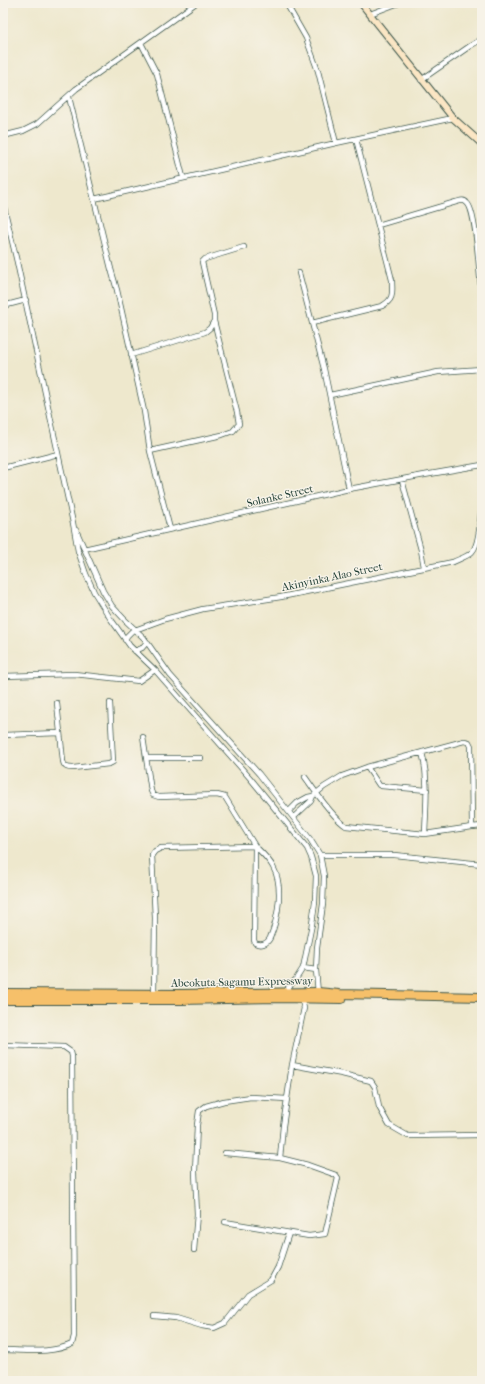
<svg xmlns="http://www.w3.org/2000/svg" width="485" height="1384" font-family="'IM FELL French Canon',serif">
  <style>
    .lines { fill: none; stroke-linecap: round; stroke-linejoin: round }
    .street-casing { stroke: #3e574b; stroke-width: 6 }
    .secondary-casing { stroke: #3e574b; stroke-width: 8 }
    .highway-casing { stroke: #3e574b; stroke-width: 10 }
    .street { stroke: #fff; stroke-width: 4.5 }
    .secondary { stroke: #fbe6c4; stroke-width: 6 }
    .highway { stroke: #f6c06b; stroke-width: 8 }
    .labels { text-anchor: middle; dominant-baseline: central; stroke-width: 3; stroke-linejoin: round; paint-order: stroke }
    .street-label { font-size: 11px; fill: #1f3d34; stroke: #f7f3e8 }
  </style>
  <rect width="100%" height="100%" fill="#f7f3e8"/>
  <filter id="ink" filterUnits="userSpaceOnUse"><feTurbulence type="fractalNoise" baseFrequency=".025" numOctaves="2"/><feDisplacementMap in="SourceGraphic" scale="8" xChannelSelector="R" yChannelSelector="G"/><feConvolveMatrix kernelMatrix="1 2 1 2 8 2 1 2 1" color-interpolation-filters="sRGB"/></filter>
  <filter id="wash" filterUnits="userSpaceOnUse"><feTurbulence type="fractalNoise" baseFrequency=".012" numOctaves="4" result="noise"/><feDisplacementMap in="SourceGraphic" scale="16" xChannelSelector="R" yChannelSelector="G"/><feGaussianBlur stdDeviation="0.9" result="paint"/><feColorMatrix in="noise" values="0 0 0 0 0 0 0 0 0 0 0 0 0 0 0 0 0 1.4 0 .05"/><feComposite in="paint" operator="in"/></filter>
  <g filter="url(#wash)">
    <rect width="100%" height="100%" fill="#eee8cd"/>
  </g>
  <g filter="url(#ink)">
    <g class="lines">
      <g class="street-casing">
        <path id="street" d="M286,3L306,38L318,71L336,143
          M370,14L399,3
          M141,43L157,74L183,177
          M421,80L470,46L482,39
          M69,97L111,269L117,290L144,411L150,451L170,529
          M3,136L23,131L37,124L76,89L196,3
          M94,199L336,143L453,118
          M3,203L17,262L73,523L78,551L86,574L94,592L110,618L130,646L155,670L250,778L307,848L311,857L316,876L315,902L312,924L303,968L296,979L284,992
          M378,225L456,202C460,201 464,199 467,203C477,211 479,280 482,296
          M299,273L324,369L349,489
          M3,306L26,300
          M312,323L382,306C395,299 392,292 392,280L356,139
          M131,355L205,332L210,328L214,321
          M330,395L438,372L482,369
          M150,451L222,435L233,431L239,424L237,412L214,321V315L202,262L205,259L244,247
          M3,468L58,454
          M402,480L421,550L424,567
          M76,530L103,591L112,606L125,620L144,638L170,675L259,774L310,839L320,855L324,876L323,904L317,948L316,970L318,993
          M84,549L349,489L430,474L482,465
          M125,640L127,636L132,631L165,619L203,609L281,597L453,562C459,559 467,557 472,552C481,543 481,507 482,494
          M135,651L142,648L147,642
          M3,676L74,674L139,681L155,670
          M57,703L63,761C64,767 67,768 73,768L109,764L113,762L110,703
          M3,735L60,733
          M143,737L151,791L153,795L159,797L217,795L225,797L255,846L254,940L255,943C261,946 267,944 270,938C278,919 284,886 273,867C269,859 261,852 255,846L161,848L155,851L152,855L155,918L154,993
          M422,752C429,780 426,805 425,834
          M146,758H201
          M367,767L379,785L381,786L427,790
          M305,777C314,790 333,818 346,826L425,834L472,827
          M289,811L297,803L308,797L313,796L324,787L342,776L367,767L464,741L469,742L471,746L472,827L482,826
          M294,817L311,801L313,796
          M320,855H394L482,864
          M303,968L316,970
          M3,1045L64,1047L71,1052L72,1056L74,1336L72,1344C52,1354 25,1350 3,1350
          M292,1065L342,1074L371,1081L375,1087L379,1107L389,1125L408,1136L482,1135
          M225,1153L280,1158
          M225,1222L309,1236L325,1234L338,1178L336,1175L308,1165L280,1158L283,1126L292,1065L304,1008L301,998
          M194,1250L197,1214L195,1172L197,1125L199,1111L206,1106L224,1101L251,1097L287,1099
          M154,1316L176,1318L202,1326L214,1328L225,1323L248,1294L271,1280L278,1267L289,1233"/>
      </g>
      <g class="secondary-casing">
        <path id="secondary" d="M361,3L453,118L482,144"/>
      </g>
      <g class="highway-casing">
        <path id="highway" d="M3,993L183,994L318,992L339,994L482,997
          M3,1000H181L278,998L342,999"/>
      </g>
      <use href="#street" class="street"/>
      <use href="#secondary" class="secondary"/>
      <use href="#highway" class="highway"/>
    </g>
  </g>
  <g class="labels">
    <g class="street-label">
      <text transform="translate(280 496) rotate(-13)">Solanke Street</text>
      <text transform="translate(332 577) rotate(-12)">Akinyinka Alao Street</text>
      <text transform="translate(242 982) rotate(-1)">Abeokuta-Sagamu Expressway</text>
    </g>
  </g>
  <rect width="485" height="1384" fill="none" stroke="#f7f3e8" stroke-width="16"/>
</svg>
